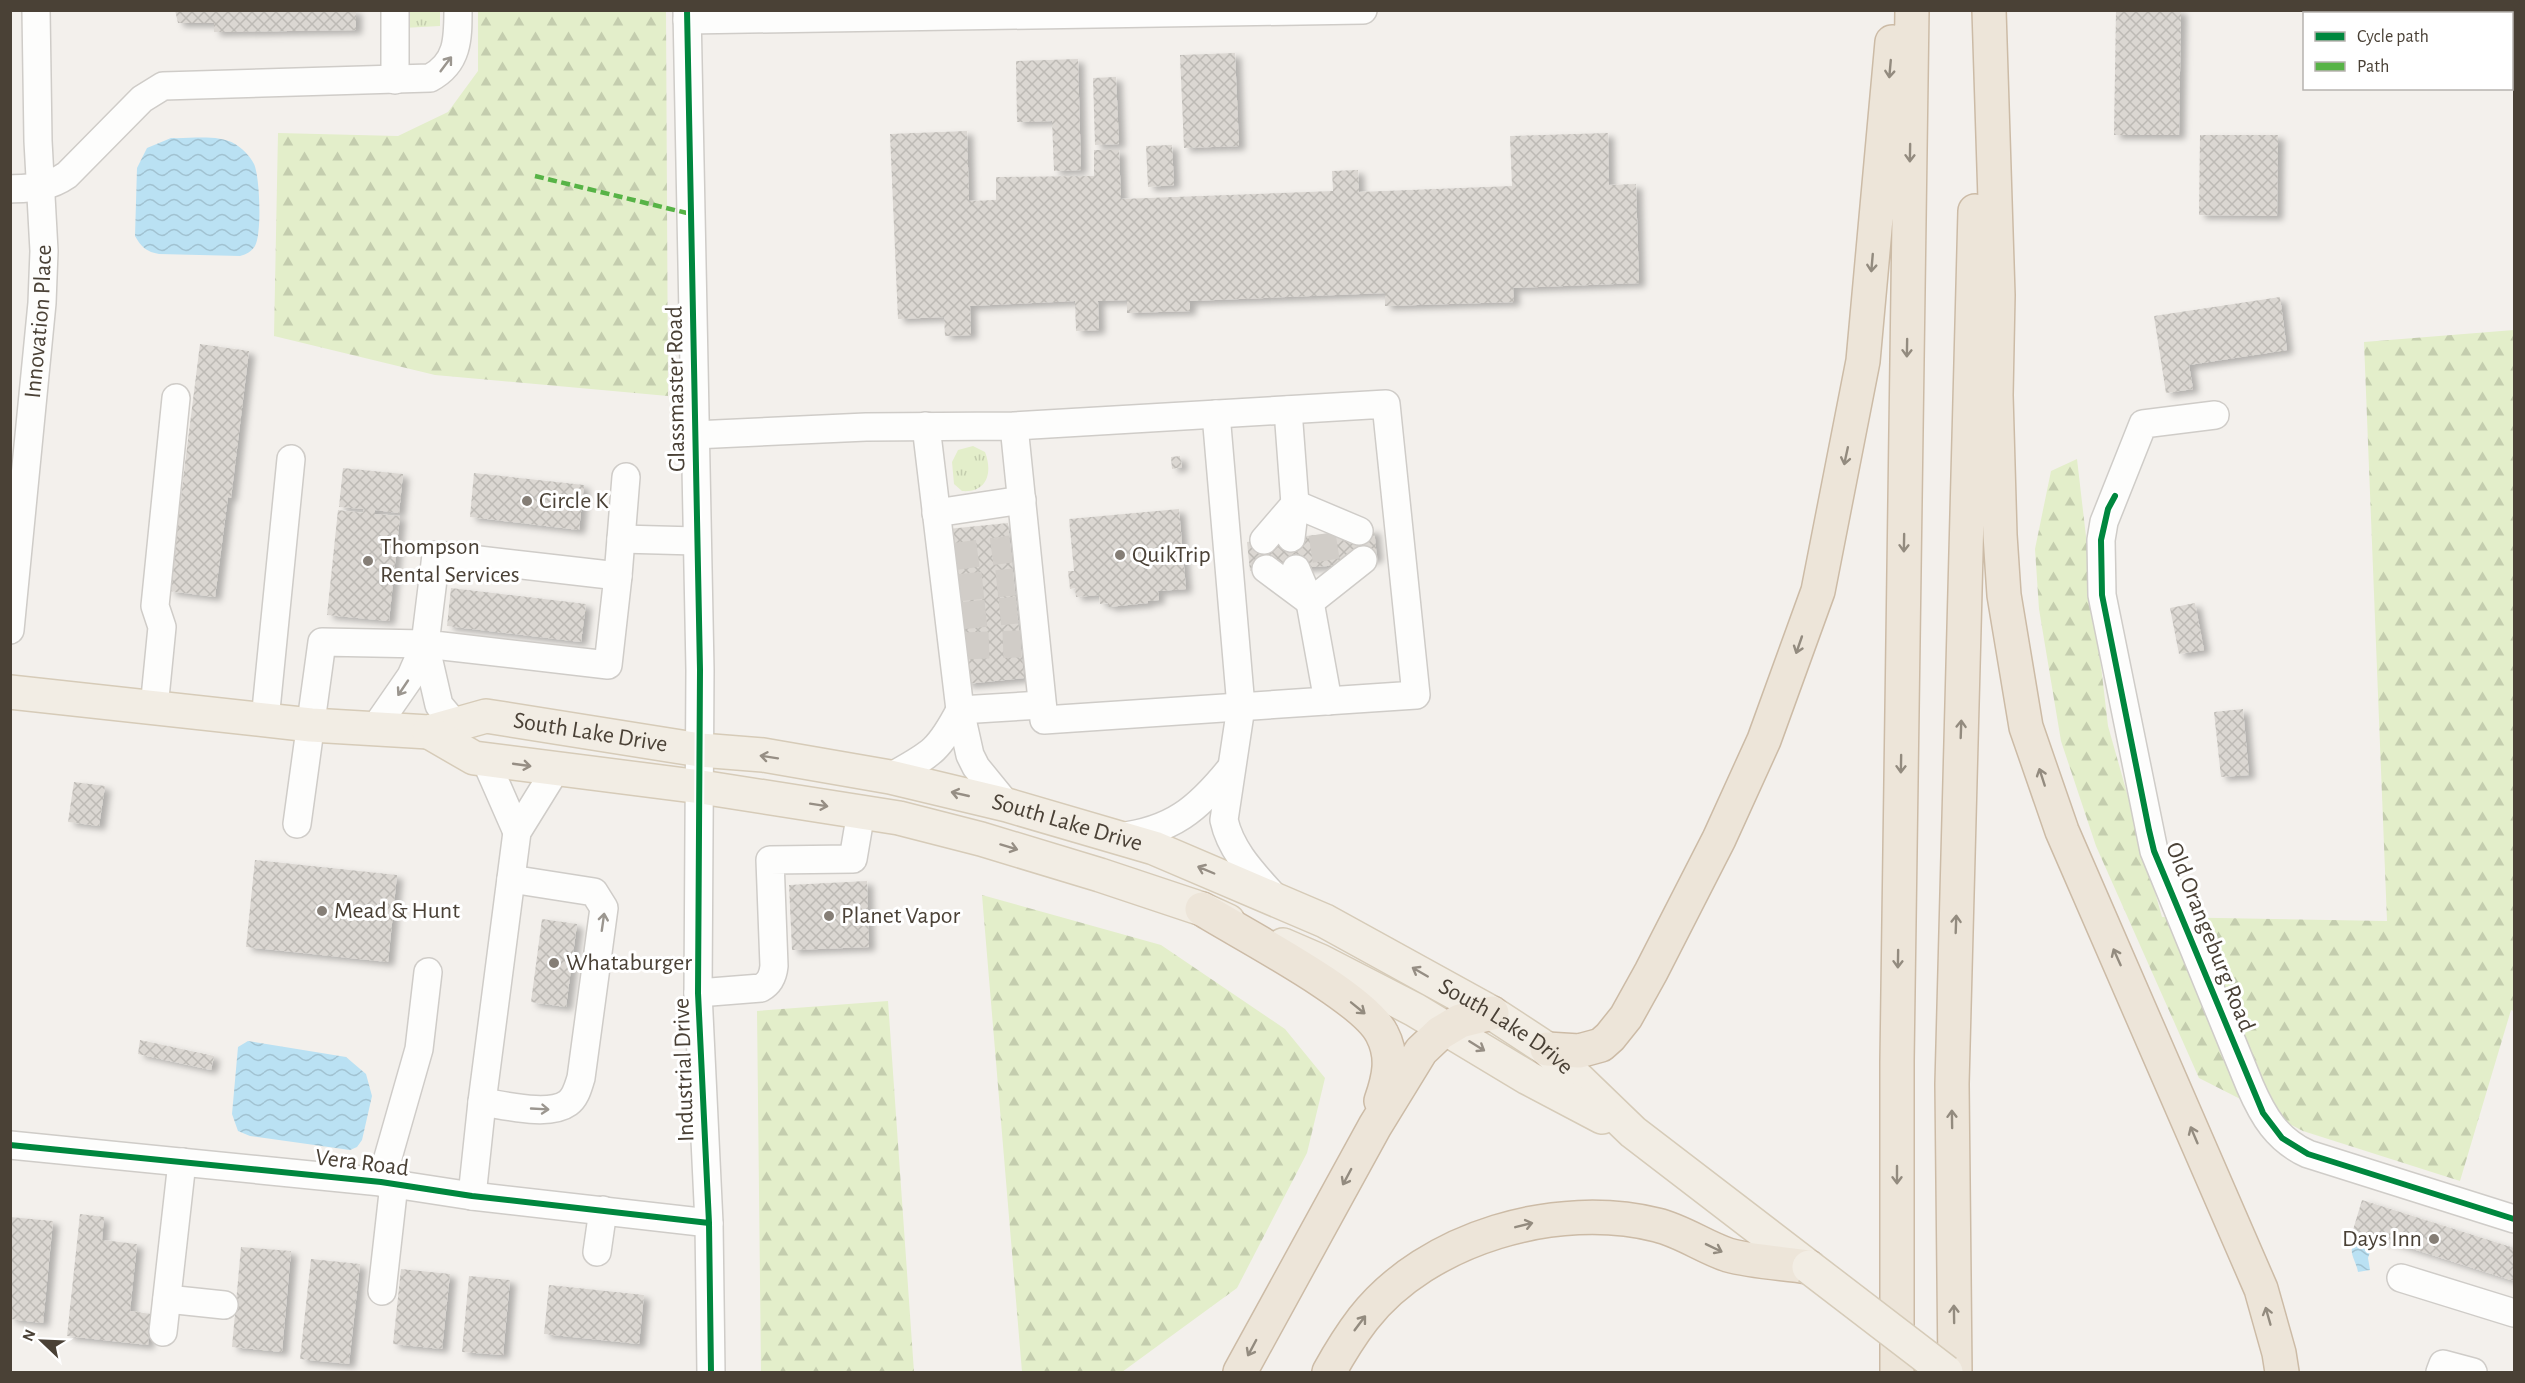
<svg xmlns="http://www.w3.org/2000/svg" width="2525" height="1383" font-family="'Alegreya Sans',sans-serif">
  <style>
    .grass { fill: url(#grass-tufts) }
    .forest { fill: url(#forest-firs) }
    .water { fill: url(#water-waves) }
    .building { fill: url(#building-cross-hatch); filter: url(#shadow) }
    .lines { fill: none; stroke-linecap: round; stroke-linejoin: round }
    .minor-tunnel { stroke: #d1cdc8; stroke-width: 27; stroke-dasharray: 27 14; stroke-linecap: butt }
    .minor-casing { stroke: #cfccc8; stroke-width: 30 }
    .major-casing { stroke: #d6cbb8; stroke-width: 36 }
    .highway-casing { stroke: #ccbba6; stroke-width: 36 }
    .minor { stroke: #fdfdfc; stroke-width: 27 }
    .major { stroke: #f2ede4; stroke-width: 33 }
    .highway { stroke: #ede5d9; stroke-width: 33 }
    .major-bridge-casing { stroke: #d6cbb8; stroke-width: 36; stroke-linecap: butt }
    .major-bridge { stroke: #f2ede4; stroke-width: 33 }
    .quiet { stroke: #57b346; stroke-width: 4.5; stroke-dasharray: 9 4.5; stroke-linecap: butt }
    .cycleway-casing { stroke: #fff; stroke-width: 10 }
    .cycleway { stroke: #00873e; stroke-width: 6 }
    .oneway { stroke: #9b968f }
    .oneway2 { stroke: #938b7f }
    .oneway3 { stroke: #968e84 }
    .poi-dot { fill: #857e76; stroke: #fff; stroke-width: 2 }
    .labels { text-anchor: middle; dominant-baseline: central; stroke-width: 6; stroke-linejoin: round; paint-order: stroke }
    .street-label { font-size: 24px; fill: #4a4136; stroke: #fff }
    .poi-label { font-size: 24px; fill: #4a4136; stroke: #fff; text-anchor: start }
  </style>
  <defs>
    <pattern id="grass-tufts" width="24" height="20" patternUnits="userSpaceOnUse" patternTransform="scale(1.5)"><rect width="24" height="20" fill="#e3eeca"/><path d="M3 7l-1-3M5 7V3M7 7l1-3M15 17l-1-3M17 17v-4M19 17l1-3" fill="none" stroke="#c4cdae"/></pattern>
    <pattern id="forest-firs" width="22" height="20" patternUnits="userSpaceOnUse" patternTransform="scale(1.5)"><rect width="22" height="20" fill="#e3eeca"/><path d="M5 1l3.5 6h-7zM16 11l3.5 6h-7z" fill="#c4cdae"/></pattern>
    <pattern id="water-waves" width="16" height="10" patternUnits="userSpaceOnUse" patternTransform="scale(1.5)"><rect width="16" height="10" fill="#bae1f3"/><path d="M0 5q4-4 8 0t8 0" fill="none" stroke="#a1c2d1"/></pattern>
    <pattern id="building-cross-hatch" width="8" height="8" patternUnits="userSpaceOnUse" patternTransform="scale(1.5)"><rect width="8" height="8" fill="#dbd7d2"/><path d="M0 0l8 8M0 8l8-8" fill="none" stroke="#bdbab5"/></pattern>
    <filter id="shadow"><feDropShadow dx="6" dy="4" stdDeviation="3" flood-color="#0004"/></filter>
  </defs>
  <rect width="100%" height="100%" fill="#f3f0ec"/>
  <path class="grass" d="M402,11H440V26L403,28Z
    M973,446L985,452C993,473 987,493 962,491L954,484L952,462L958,450Z"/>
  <path class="forest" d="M478,11H666L668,396L435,375L274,336L278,133L398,136L448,112L478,71Z
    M2514,330V1011L2511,1010L2460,1181L2303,1131L2199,1078L2096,846L2061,741L2039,609L2035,549L2051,471L2077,459L2108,726L2162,917L2387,921L2364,342Z
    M982,895L1161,945L1285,1029L1325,1078L1307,1153L1237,1288L1122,1372H1022Z
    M888,1001L914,1372H761L757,1011Z"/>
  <path class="water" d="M171,138C190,139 218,134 235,144C242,148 250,156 254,164C260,177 262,234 255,246C251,252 247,254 240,256L159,254C147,252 141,247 135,236L137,168L147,148Z
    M248,1041L346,1057L366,1074L372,1096L362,1140L357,1147L350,1150L250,1136L238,1131L232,1114L238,1047Z
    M2361,1240L2368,1243L2371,1249L2368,1258L2370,1270L2358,1272C2356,1260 2347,1252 2355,1242Z"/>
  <path class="building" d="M175,10H356V30L214,32V23H178Z
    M2116,10H2181L2179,135H2114Z
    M1235,53L1239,146L1184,148L1180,55Z
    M1078,59L1081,170L1054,171L1052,121L1017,122L1016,61Z
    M1116,77L1119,144L1095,145L1093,78Z
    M967,131L969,201L996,200V177L1094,176V150H1119L1121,199L1333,191L1332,171L1358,170L1359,192L1512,186L1510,136L1608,133L1609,185L1636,184L1639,283L1513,288L1514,302L1385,306V293L1190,301V311L1127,313V300L1098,301L1099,330L1076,331L1075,301L970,306L971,335L945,336L944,317L898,319L890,134Z
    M2200,135H2278L2277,216L2199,215Z
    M1172,145L1174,185L1148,187L1146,146Z
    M2280,297L2287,350L2189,365L2193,389L2166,393L2154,316Z
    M200,344L249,351L231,498L228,497L215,597L169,591Z
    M1180,456L1182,467L1172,469L1171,457Z
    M343,468L403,474L399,513L375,510V514L400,516L389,621L327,615L338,510L363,513L364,509L339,507Z
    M474,473L584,485L579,530L470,517Z
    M1179,509L1186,589L1158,591L1159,600L1148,601V603L1108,607V603L1100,604L1099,595L1076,597L1075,588L1070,589L1068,571H1074L1069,519Z
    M1008,523L1024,678L966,684L948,529Z
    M1374,529L1377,558L1327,566L1250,571L1247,542Z
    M451,588L586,604L581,642L447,626Z
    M2195,603L2204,650L2179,654L2170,608Z
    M2243,709L2249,775L2221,777L2214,712Z
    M74,782L105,786L99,826L68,822Z
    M255,860L397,875L388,962L246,947Z
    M867,881L869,947L792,950L789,885Z
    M542,919L577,924L566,1007L531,1002Z
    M140,1040L214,1056L211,1070L138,1054Z
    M2362,1200L2514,1248V1281L2353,1230Z
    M80,1214L104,1217L102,1240L137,1244L130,1311L151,1314L148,1345L67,1336Z
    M10,1217L53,1221L43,1323L10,1319Z
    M241,1247L291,1251L282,1352L232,1347Z
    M311,1259L360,1264L349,1364L300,1359Z
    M401,1269L450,1274L442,1349L393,1344Z
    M469,1276L510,1280L503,1355L462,1352Z
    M549,1285L644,1295L639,1344L544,1334Z"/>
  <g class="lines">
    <path class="minor-tunnel" d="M1322,534L1327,566
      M951,557L1011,549
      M956,588L1014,582
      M959,616L1017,610
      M962,646L1021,644"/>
    <g class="minor-casing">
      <g id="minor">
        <path d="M395,10V80"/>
        <path d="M687,10L700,670L698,993L709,1223L711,1372"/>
        <path d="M687,20L1363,10"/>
        <path d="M10,189C32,188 48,188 67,175L142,99L163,86L430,78C458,63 458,39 458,10"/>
        <path d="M1288,410L1295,504L1291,538"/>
        <path d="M1216,414L1241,707L1224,820C1231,852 1255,875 1276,899"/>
        <path d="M2215,415L2143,424L2104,522L2101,540L2102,595L2154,851L2250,1086C2263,1116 2277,1140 2308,1154L2514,1219"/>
        <path d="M926,426L960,710L970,755L976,767L1007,805"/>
        <path d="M694,435L866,427L1014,426L1386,404L1416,695L1044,720L1014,426"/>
        <path d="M1295,504L1359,531"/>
        <path d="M936,513L1022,500"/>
        <path d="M621,539L696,541"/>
        <path d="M1264,540L1295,504"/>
        <path d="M436,555L618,576L608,665L425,644Z"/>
        <path d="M1266,569L1309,601"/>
        <path d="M1296,569L1310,602L1328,701"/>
        <path d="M618,576L626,477"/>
        <path d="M1310,602L1363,560"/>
        <path id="s1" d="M10,630L42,303L44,251L38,141L36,10"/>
        <path d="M425,644L439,705L455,724"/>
        <path d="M154,708L162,627L155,606L176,398"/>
        <path d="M960,710L1042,705"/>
        <path d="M265,720L291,459"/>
        <path d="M375,728L411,676L425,644"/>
        <path d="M485,759L517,832"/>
        <path d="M890,777C931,754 938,752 960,710"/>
        <path d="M297,824L322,642L425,644"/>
        <path d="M1118,837C1172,831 1198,809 1231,768"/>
        <path d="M698,993L761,988C770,983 773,976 774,966L770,860L853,859L861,812"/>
        <path d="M482,1102C504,1105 549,1117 568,1103C576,1097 578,1087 581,1078L604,908L594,892L511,879"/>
        <path d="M10,1145L381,1182L472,1196L709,1223"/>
        <path d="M381,1182L419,1049L428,972"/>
        <path d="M472,1196L482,1102L517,832L556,769"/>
        <path d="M597,1252L603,1210"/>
        <path d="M2401,1278L2514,1313"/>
        <path d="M382,1291L394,1184"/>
        <path d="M167,1299L224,1305"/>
        <path d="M163,1332L182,1162"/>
        <path d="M2440,1372L2443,1364L2473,1372"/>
      </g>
    </g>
    <g class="major-casing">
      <g id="major">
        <path id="s2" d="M10,692L311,725L429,732L486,716L700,750L763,755L890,777L1007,805L1154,848L1325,921L1492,1013L1547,1049L1633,1132L1809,1267"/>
        <path d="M429,732L474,758L701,787L899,818L981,839L1100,875L1202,909L1228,921"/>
        <path d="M1283,945L1320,961L1415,1010L1528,1078L1602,1117"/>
      </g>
    </g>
    <g class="highway-casing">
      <path id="highway" d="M1989,10L1998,295L1996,395L2000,535L2004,595L2026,727L2062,831L2261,1289L2279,1353L2282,1372
        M1202,909C1242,934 1364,997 1382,1034C1394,1057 1389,1078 1381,1101
        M1547,1049L1579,1051L1601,1045L1610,1037L1626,1017L1651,972L1719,839L1764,740L1818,591L1863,361L1892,42
        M1240,1372L1375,1126L1421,1051L1440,1033L1460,1021L1492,1013
        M1329,1372C1339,1354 1350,1336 1363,1319C1427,1237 1558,1200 1657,1225C1682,1231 1704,1247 1728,1255C1753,1262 1783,1263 1809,1267
        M1897,1372V1061L1912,10
        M1955,1372L1952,1084L1975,211"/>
    </g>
    <use href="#minor" class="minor"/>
    <use href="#major" class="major"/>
    <use href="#highway" class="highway"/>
    <g class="major-bridge-casing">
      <path id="major-bridge" d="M1809,1267L1946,1372"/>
    </g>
    <use href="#major-bridge" class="major-bridge"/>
    <path class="quiet" d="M535,176L691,214"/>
    <g class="cycleway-casing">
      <path id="cycleway" d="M687,10L700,670L698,993L709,1223L711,1372
        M2115,496L2108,509L2101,540L2102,595L2149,830L2154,851L2263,1113L2282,1138L2308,1154L2514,1219
        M10,1145L381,1182L472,1196L709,1223"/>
    </g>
    <use href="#cycleway" class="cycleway"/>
  </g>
  <defs><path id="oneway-shaft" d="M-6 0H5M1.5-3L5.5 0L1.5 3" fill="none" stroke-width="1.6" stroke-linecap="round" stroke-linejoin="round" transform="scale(1.5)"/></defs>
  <g class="oneway">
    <use href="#oneway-shaft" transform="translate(446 64) rotate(-53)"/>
    <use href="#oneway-shaft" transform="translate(403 688) rotate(124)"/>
    <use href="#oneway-shaft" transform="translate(603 922) rotate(-82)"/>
    <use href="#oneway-shaft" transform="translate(540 1109) rotate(3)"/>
  </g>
  <g class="oneway2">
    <use href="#oneway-shaft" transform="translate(1890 69) rotate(95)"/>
    <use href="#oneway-shaft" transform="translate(1910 153) rotate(91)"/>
    <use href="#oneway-shaft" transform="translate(1872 263) rotate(95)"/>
    <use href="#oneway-shaft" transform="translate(1907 348) rotate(91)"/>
    <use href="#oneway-shaft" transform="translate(1846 456) rotate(102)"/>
    <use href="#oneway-shaft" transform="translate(1904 543) rotate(91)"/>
    <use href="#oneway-shaft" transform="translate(1799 645) rotate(109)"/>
    <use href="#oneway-shaft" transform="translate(1961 729) rotate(-88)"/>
    <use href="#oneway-shaft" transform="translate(1901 764) rotate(91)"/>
    <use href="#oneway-shaft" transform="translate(2042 777) rotate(-108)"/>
    <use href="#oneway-shaft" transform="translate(1956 924) rotate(-88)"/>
    <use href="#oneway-shaft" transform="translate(2117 957) rotate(-114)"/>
    <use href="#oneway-shaft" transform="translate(1898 959) rotate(91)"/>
    <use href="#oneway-shaft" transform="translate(1358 1008) rotate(39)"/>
    <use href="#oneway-shaft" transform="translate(1952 1119) rotate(-91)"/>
    <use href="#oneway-shaft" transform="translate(2194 1135) rotate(-113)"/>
    <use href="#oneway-shaft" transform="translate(1897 1175) rotate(90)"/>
    <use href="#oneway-shaft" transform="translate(1347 1177) rotate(118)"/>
    <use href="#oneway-shaft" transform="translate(1524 1225) rotate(-14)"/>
    <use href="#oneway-shaft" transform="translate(1714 1248) rotate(26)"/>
    <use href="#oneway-shaft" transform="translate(1954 1314) rotate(-91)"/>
    <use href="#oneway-shaft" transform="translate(2268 1316) rotate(-106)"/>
    <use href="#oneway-shaft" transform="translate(1360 1323) rotate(-53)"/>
    <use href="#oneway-shaft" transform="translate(1252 1348) rotate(118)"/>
  </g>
  <g class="oneway3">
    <use href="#oneway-shaft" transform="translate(769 757) rotate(-171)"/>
    <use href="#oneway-shaft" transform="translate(522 765) rotate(8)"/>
    <use href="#oneway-shaft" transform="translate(960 794) rotate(-167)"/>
    <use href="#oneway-shaft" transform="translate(819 805) rotate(9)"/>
    <use href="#oneway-shaft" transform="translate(1009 847) rotate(17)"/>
    <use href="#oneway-shaft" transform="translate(1206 870) rotate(-157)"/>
    <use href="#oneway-shaft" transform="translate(1420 972) rotate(-150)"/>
    <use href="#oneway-shaft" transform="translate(1477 1046) rotate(32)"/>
  </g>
  <g class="poi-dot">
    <circle cx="527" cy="501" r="6"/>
    <circle cx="1120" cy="555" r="6"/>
    <circle cx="368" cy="561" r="6"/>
    <circle cx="322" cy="911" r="6"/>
    <circle cx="829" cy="916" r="6"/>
    <circle cx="554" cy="963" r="6"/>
    <circle cx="2434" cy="1239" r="6"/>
  </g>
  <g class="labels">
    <g class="street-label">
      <text stroke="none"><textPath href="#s1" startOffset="310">Innovation Place</textPath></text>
      <text transform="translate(676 389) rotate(-91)">Glassmaster Road</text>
      <text stroke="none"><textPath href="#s2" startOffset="586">South Lake Drive</textPath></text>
      <text stroke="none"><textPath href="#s2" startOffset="1072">South Lake Drive</textPath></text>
      <text transform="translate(2210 937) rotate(68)">Old Orangeburg Road</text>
      <text stroke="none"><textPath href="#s2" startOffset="1558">South Lake Drive</textPath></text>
      <text transform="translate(684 1070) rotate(-92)">Industrial Drive</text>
      <text transform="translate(362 1163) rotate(7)">Vera Road</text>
    </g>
    <g class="poi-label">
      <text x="539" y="501">Circle K</text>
      <text x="380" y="547">Thompson<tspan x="380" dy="28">Rental Services</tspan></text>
      <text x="1132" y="555">QuikTrip</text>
      <text x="334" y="911">Mead &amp; Hunt</text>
      <text x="841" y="916">Planet Vapor</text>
      <text x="566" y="963">Whataburger</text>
      <text x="2422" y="1239" text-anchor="end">Days Inn</text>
    </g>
  </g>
  <rect width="2525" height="1383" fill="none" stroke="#4a4136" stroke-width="24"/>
  <rect x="2303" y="12" width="210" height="78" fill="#ffffff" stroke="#b7b3af" stroke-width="1.5"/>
  <rect x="2315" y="32" width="30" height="9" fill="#00873e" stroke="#b7b3af" stroke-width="1.5"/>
  <text x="2357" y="42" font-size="18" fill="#4a4136">Cycle path</text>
  <rect x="2315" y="62" width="30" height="9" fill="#57b346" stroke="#b7b3af" stroke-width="1.5"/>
  <text x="2357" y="72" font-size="18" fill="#4a4136">Path</text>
  <g transform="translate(42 1341) rotate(293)" stroke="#ffffff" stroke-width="4.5" paint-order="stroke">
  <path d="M0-4.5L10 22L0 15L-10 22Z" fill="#4a4136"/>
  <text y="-9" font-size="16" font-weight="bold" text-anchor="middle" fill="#4a4136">N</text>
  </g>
</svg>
